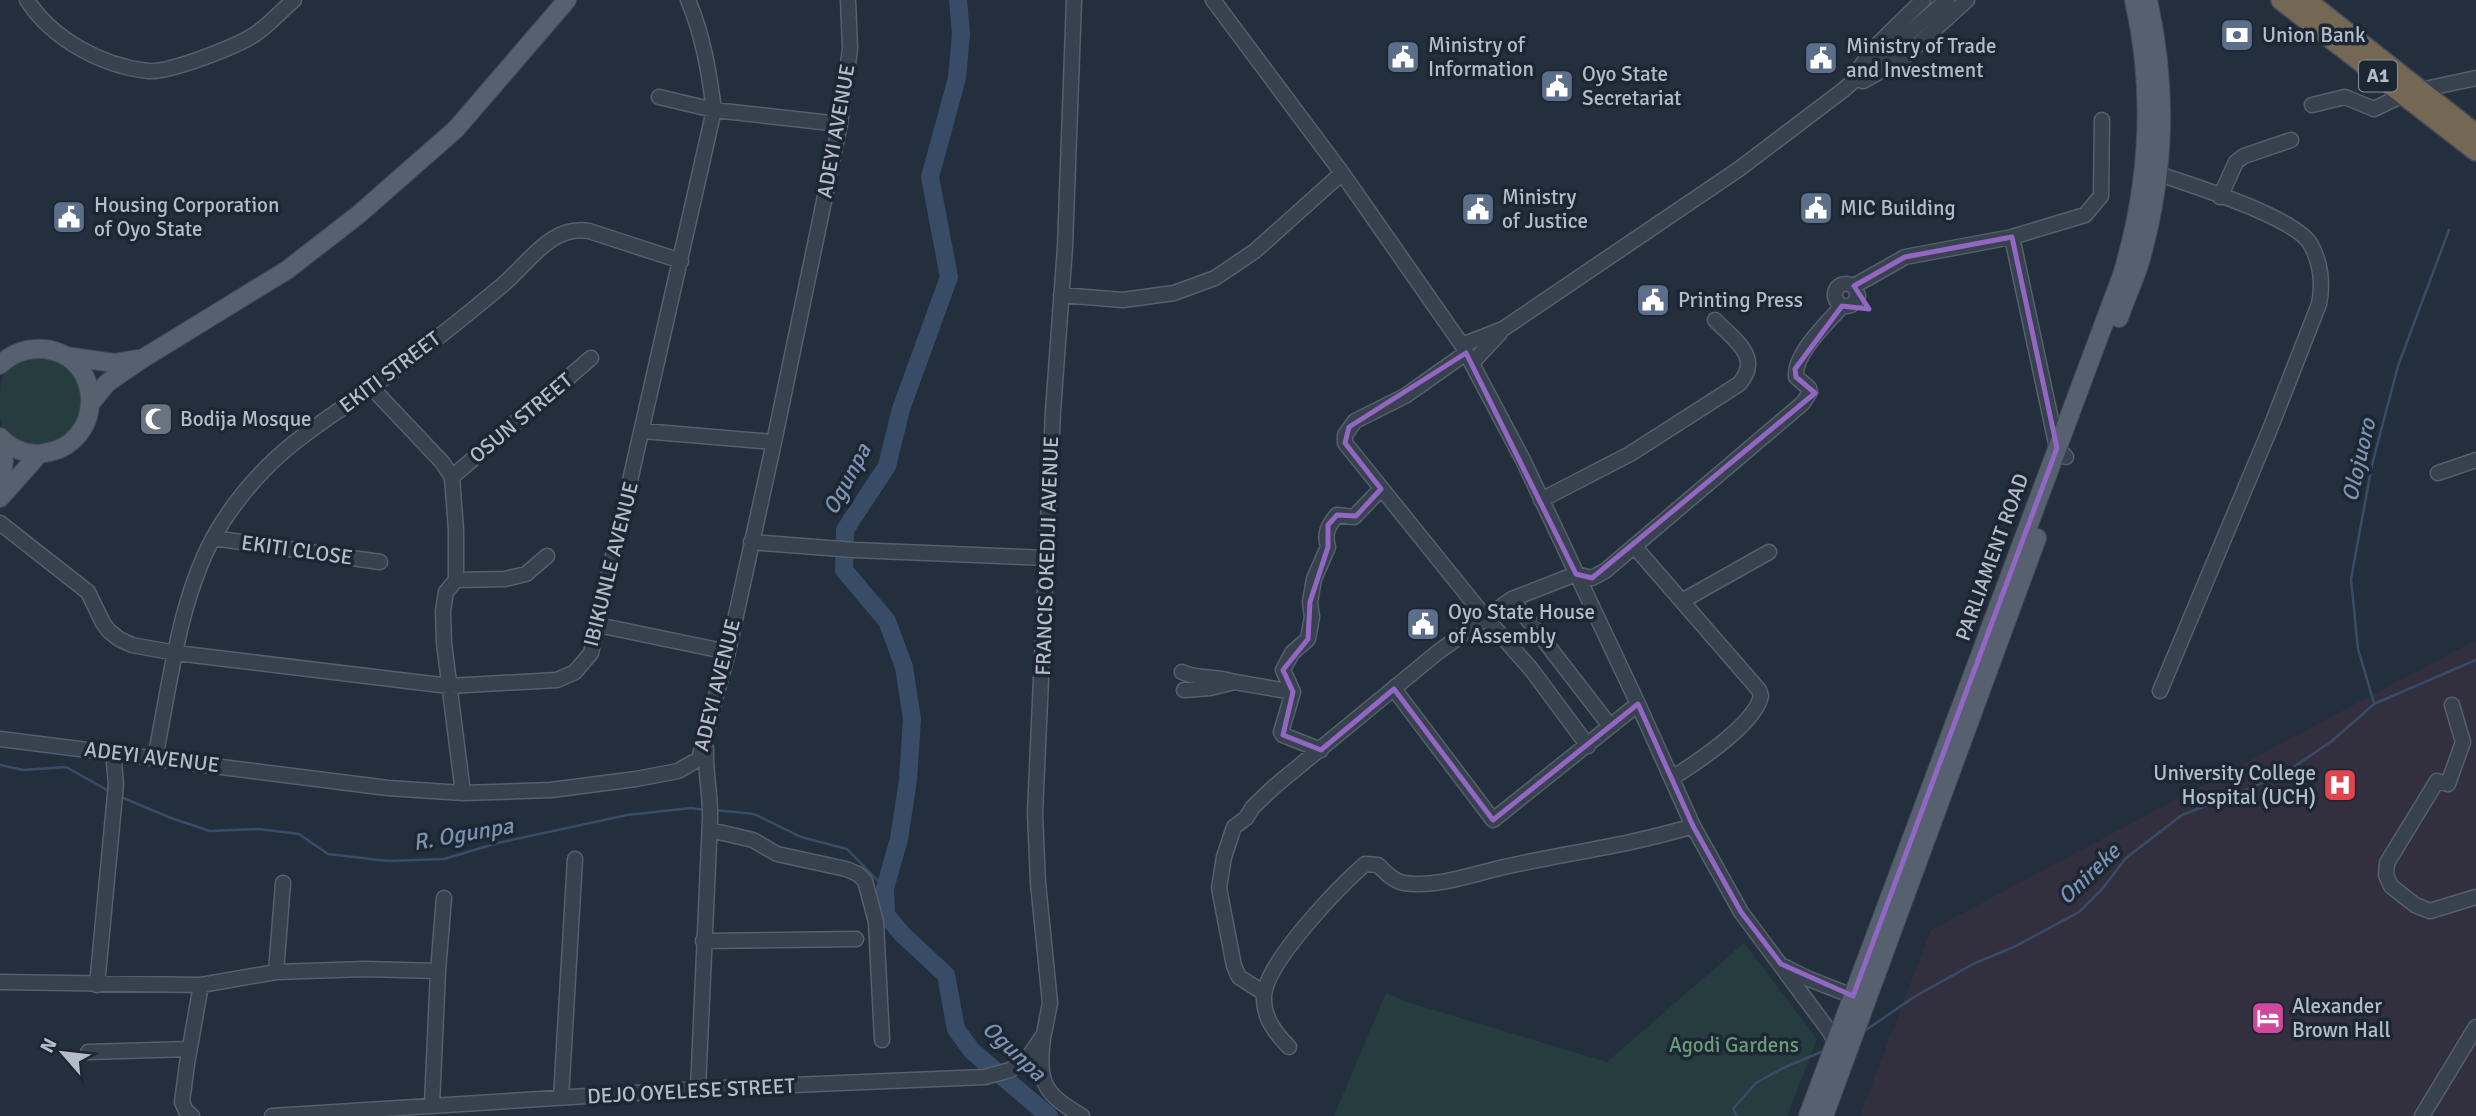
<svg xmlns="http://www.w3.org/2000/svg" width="2476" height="1116" font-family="Signika,sans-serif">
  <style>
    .medical { fill: #32303f }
    .green { fill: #263c3f }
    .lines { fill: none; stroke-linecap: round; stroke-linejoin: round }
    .stream { stroke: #394c67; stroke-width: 2.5 }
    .river { stroke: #394c67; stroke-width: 18 }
    .minor-casing { stroke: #565f6c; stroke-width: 17 }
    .major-casing { stroke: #414a57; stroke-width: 20 }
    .highway-casing { stroke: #434c59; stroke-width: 22 }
    .minor { stroke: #38414e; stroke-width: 14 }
    .major { stroke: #56606e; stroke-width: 18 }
    .highway { stroke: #746855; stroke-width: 19 }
    .marked { fill: none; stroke: #9266c3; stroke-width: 5; stroke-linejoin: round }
    .labels { text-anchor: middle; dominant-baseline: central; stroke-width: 7; stroke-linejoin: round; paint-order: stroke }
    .shield { fill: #1d2633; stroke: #878f9c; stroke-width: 2 }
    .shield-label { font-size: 19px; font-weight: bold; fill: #b4bcc9 }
    .poi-label { font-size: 21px; fill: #b4bcc9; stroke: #1d2633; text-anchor: start }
    .street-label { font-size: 21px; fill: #b4bcc9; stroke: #1d2633 }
    .park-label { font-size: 21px; fill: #6b9a76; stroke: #1d2633 }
    .water-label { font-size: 23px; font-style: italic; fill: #7c92b1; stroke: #1d2633 }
  </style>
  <rect width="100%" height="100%" fill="#242f3e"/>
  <path class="medical" d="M2476,640V1116H1860L1931,930Z"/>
  <path class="green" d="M35,357C63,359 83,372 81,402C81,407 82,414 81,418C79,422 73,427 70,431C67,434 63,440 59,442C41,450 18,447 5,432C0,424 0,417 0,407C0,374 1,366 35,357Z
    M1744,943L1817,1039L1787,1116H1334L1386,993L1410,1003L1607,1062Z"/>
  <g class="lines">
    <path class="stream" d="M2374,703L2358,649L2351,579L2372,465L2398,366L2449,230
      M0,765L23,770L66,767L109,791
      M121,797L171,818L210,831L259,829L299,834L328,854L388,861L444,859L498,843L627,815L691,808L704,810
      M715,810L754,814L801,837L847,849L885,888
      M1863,1032L1914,997L1975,963L2014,947L2079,912L2103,888L2126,858L2182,815L2256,786L2295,766L2332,741L2374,704L2476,660
      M1737,1116L1733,1109L1756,1083L1783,1068L1826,1050"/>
    <path class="river" d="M958,0L961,34L957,78L930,177L949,277L901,409L887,466L845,530L844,570L887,621L904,667L912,719L908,780L899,839L885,888L886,915L902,934L946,975L956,1029L972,1051L1049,1116"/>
    <g class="minor-casing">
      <path id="minor" d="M27,0C52,39 102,66 148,71C169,73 235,47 254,35C268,26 281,11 294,0
        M1213,0L1342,173L1462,345L1523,460L1638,704L1693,826L1741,912L1830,1032L1834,1040H1837
        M1858,70L1877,45L1923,0
        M1863,81L1901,60L1967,0
        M2417,93L2420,90L2476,78
        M659,97L714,110L840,124
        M2312,105L2345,97L2374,109L2403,95
        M2159,174C2193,186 2296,217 2311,245C2321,263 2323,285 2319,304L2270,429L2160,691
        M2220,197L2236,162L2244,156L2291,140
        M2012,237L2057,448L2066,457
        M1061,295L1123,300L1174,293L1215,278L1255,251L1342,173
        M1842,306C1827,296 1838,278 1854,286L1905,257L2012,237L2085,215L2101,196L2102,120
        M1462,345L1503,329L1739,169L1842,91L1947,0
        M1466,353L1405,396L1355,421L1345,435V443L1485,617L1531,669L1588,746
        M1472,363L1500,333
        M372,388L442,462L452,477L456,530V580L446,592L443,611L444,643L463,793
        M643,431L774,442
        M2438,473L2476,460
        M452,477L591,358
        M1541,500L1630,454L1739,384C1763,357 1734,340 1715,320
        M0,523L88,592L103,623L109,631L119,639L132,645L176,653L449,686L557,680L575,672L591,653L714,110C709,72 703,35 688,0
        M213,538L380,562
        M751,542L854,550L1048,558
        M1634,546L1759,690L1761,696C1755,724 1696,763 1672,778
        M456,580L505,579L526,574L547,556
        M1512,599L1610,726
        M1682,601L1769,552
        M598,625L728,652
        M1182,672C1196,679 1215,676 1231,681
        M1394,689L1493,820L1638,704
        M1184,690L1210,688L1235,682L1293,692
        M2452,705L2463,742L2448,784L2437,781L2387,863L2386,875L2391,886L2415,905L2430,911L2476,897
        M0,739L388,788L463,793L551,790L636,779L678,771L699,759L728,652L774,442L840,124L850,49L848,0
        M1321,750L1283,735L1281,732L1293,692L1283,670L1292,653L1308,639L1312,617L1310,602L1314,579L1328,547C1324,533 1328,526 1337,515L1354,517L1381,489
        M155,758C170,685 178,604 213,538C227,513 248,486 268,466C298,436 335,414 369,389C414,357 457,323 499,288C527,266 550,224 589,231L681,261
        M710,830L753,840L777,854L846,869L858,874L865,881L876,922L882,1040
        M703,941L856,939
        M1785,967L1809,979L1863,1000
        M276,972L283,883
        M0,982L201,985L276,972L365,969L438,971
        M97,985L116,784L113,752
        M1264,993L1239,977L1234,966L1219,888L1224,857L1234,827L1246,818L1253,807L1275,786L1438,652L1512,599L1576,574L1592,578L1605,571L1803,403L1810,392L1809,388L1796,377C1794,353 1827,324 1842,306C1851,307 1855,304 1858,296L1854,286
        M1043,1038C1038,1083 1043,1093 1082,1116
        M1289,1047C1275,1033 1263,1017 1264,996C1266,962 1339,887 1365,864L1378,865C1385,872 1393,881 1404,883C1436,888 1473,874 1504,867C1567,853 1631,845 1693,826
        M88,1052L189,1049
        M698,1089L710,820C711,795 705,774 706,748
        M561,1098L575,859
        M432,1104L438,971L444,898
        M192,1116L186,1111L182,1102L187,1064L201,985
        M272,1116L698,1089L985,1077L1010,1070L1027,1059L1044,1034L1050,1003L1038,883L1035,813L1053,411L1065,247L1074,0
        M2422,1116L2476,1027"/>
    </g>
    <g class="major-casing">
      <path id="major" d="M2119,318C2125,300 2134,281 2140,262C2165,173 2168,90 2148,0
        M65,356L114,363L138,359
        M0,365C12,353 27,348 44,349C106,356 105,445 44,453C28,456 11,449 0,437
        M91,403L107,383L142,359L287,270L358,215L456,129L567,0
        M0,446L4,461L0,488
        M0,498L39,454
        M1808,1116L2122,275C2149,185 2155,93 2134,0
        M1824,1116L2037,538"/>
    </g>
    <g class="highway-casing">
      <path id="highway" d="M2281,0L2476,151
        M2306,0L2476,134"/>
    </g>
    <use href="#minor" class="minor"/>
    <use href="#major" class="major"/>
    <use href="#highway" class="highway"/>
  </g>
  <path class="marked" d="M2012,237L2057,448L1853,996L1781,964L1741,912L1693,826L1638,704L1493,820L1394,689L1321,750L1283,735L1293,692L1283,670L1308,639L1310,602L1328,547V525L1337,515L1356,516L1381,489L1345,443L1349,427L1466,353L1576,574L1592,578L1815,393L1796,377L1795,369L1842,306L1869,309L1854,286L1905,257Z"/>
  <defs>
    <g id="bank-square" transform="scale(1.75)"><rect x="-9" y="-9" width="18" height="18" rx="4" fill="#5c6f8a" stroke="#1d2633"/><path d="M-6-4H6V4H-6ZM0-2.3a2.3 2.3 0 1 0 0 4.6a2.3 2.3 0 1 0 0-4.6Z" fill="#fff"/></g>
    <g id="civic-square" transform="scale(1.75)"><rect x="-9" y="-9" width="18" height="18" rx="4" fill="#5c6f8a" stroke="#1d2633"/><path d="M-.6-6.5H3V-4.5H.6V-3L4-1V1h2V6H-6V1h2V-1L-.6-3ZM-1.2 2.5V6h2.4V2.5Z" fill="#fff"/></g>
    <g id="mosque-square" transform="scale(1.75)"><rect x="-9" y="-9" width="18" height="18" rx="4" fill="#6b7280" stroke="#1d2633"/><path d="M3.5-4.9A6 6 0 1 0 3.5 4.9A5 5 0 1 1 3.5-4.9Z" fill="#fff"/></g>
    <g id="hospital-square" transform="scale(1.75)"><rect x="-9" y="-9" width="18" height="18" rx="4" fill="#e0444e" stroke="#1d2633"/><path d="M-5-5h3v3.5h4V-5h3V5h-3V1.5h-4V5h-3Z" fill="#fff"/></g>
    <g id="hotel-square" transform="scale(1.75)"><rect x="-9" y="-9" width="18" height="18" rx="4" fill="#d1479c" stroke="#1d2633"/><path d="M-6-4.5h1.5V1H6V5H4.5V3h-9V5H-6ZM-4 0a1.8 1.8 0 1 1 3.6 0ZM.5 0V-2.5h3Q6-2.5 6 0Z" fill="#fff"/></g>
  </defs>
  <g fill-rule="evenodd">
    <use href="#bank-square" x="2237" y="35"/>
    <use href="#civic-square" x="1403" y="57"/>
    <use href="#civic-square" x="1821" y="58"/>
    <use href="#civic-square" x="1557" y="86"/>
    <use href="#civic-square" x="1816" y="208"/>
    <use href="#civic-square" x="1478" y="209"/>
    <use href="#civic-square" x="69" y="217"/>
    <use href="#civic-square" x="1653" y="300"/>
    <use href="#mosque-square" x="156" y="419"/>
    <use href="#civic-square" x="1423" y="624"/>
    <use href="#hospital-square" x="2340" y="785"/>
    <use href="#hotel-square" x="2268" y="1018"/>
  </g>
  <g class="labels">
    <rect class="shield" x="2359" y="60.5" width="38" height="31" rx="5"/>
    <g class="shield-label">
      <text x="2378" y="76">A1</text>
    </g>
    <g class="poi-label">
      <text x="2262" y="35">Union Bank</text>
      <text x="1428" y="45">Ministry of<tspan x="1428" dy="24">Information</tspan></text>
      <text x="1846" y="46">Ministry of Trade<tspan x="1846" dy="24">and Investment</tspan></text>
      <text x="1582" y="74">Oyo State<tspan x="1582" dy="24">Secretariat</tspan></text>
      <text x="1502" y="197">Ministry<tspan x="1502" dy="24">of Justice</tspan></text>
      <text x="94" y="205">Housing Corporation<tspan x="94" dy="24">of Oyo State</tspan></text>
      <text x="1840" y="208">MIC Building</text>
      <text x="1678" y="300">Printing Press</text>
      <text x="180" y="419">Bodija Mosque</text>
      <text x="1448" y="612">Oyo State House<tspan x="1448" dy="24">of Assembly</tspan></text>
      <text x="2316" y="773" text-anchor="end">University College<tspan x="2316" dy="24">Hospital (UCH)</tspan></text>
      <text x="2292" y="1006">Alexander<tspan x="2292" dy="24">Brown Hall</tspan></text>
    </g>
    <g class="street-label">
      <text transform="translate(836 131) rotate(-80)">ADEYI AVENUE</text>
      <text transform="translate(390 372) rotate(-37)">EKITI STREET</text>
      <text transform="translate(521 418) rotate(-40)">OSUN STREET</text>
      <text transform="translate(297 550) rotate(8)">EKITI CLOSE</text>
      <text transform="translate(1047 556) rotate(-88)">FRANCIS OKEDIJI AVENUE</text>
      <text transform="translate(1992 557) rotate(-70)">PARLIAMENT ROAD</text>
      <text transform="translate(611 564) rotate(-76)">IBIKUNLE AVENUE</text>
      <text transform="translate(717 685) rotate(-76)">ADEYI AVENUE</text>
      <text transform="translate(152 757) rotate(7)">ADEYI AVENUE</text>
      <text transform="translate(691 1091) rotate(-3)">DEJO OYELESE STREET</text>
    </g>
    <g class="park-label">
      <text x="1734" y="1045">Agodi Gardens</text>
    </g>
    <g class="water-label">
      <text transform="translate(2359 460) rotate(-77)">Olojuoro</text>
      <text transform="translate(847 479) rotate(-62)">Ogunpa</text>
      <text transform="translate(463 834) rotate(-10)">R. Ogunpa</text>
      <text transform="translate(2089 874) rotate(-44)">Onireke</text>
      <text transform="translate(1014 1051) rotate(43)">Ogunpa</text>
    </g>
  </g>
  <g transform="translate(63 1053) rotate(298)" stroke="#1d2633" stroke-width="5" paint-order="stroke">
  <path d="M0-5L12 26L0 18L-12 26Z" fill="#b4bcc9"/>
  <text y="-10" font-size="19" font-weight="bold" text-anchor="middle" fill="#b4bcc9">N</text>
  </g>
</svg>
